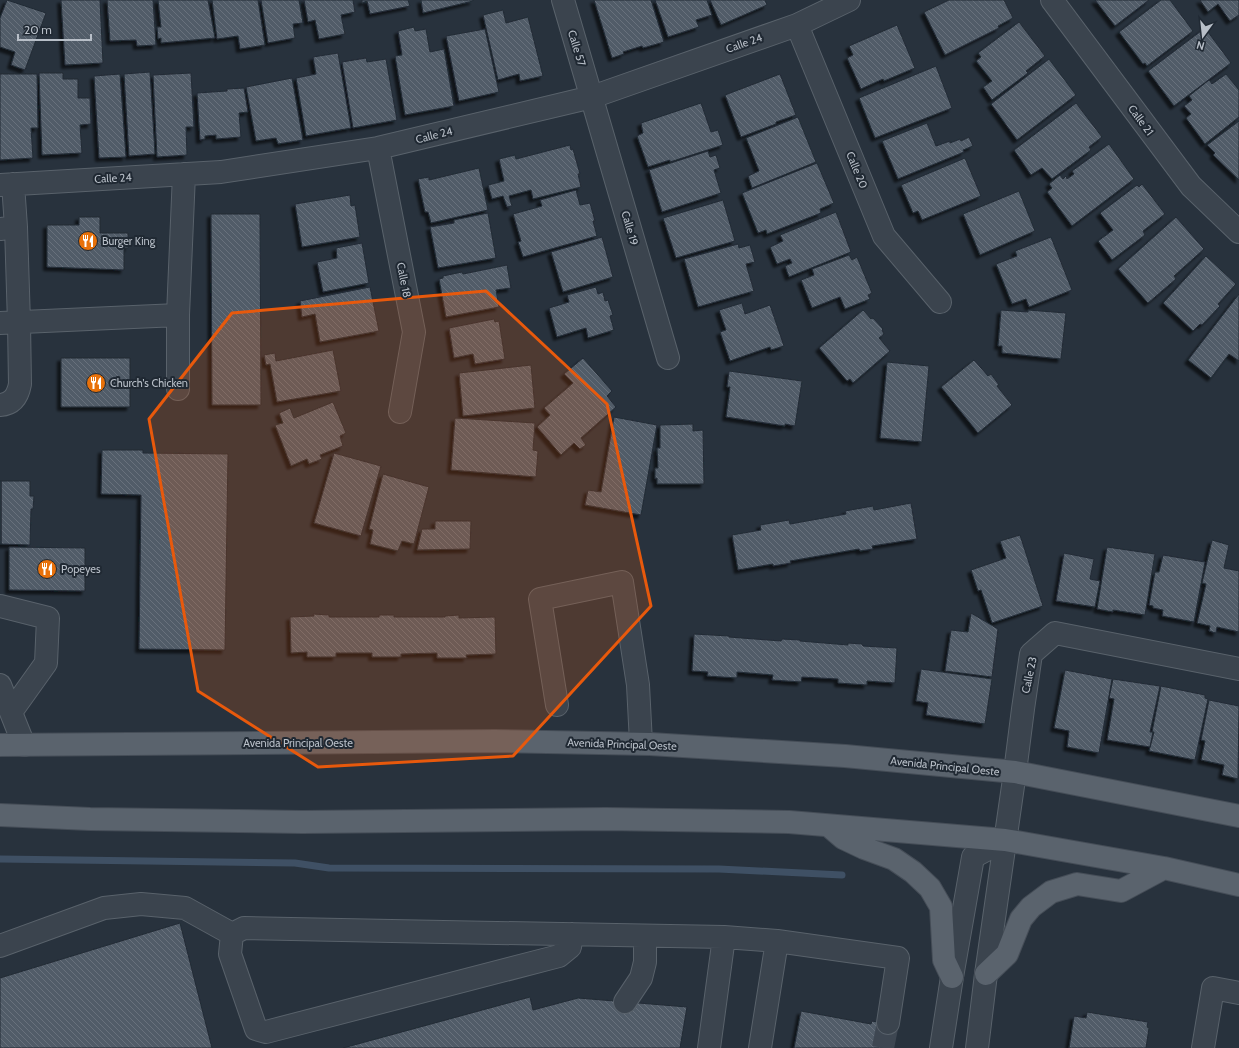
<svg xmlns="http://www.w3.org/2000/svg" width="1239" height="1048" font-family="Cabin,sans-serif">
  <style>
    .lines { fill: none; stroke-linecap: round; stroke-linejoin: round }
    .stream { stroke: #3f5064; stroke-width: 7 }
    .building { fill: url(#building-back-hatch); stroke: #222b35; filter: url(#shadow) }
    .minor-tunnel { stroke: #3e4752; stroke-width: 22; stroke-dasharray: 22 11; stroke-linecap: butt }
    .minor-casing { stroke: #59626b; stroke-width: 24 }
    .major-casing { stroke: #454d57; stroke-width: 24 }
    .minor { stroke: #3b444e; stroke-width: 22 }
    .major { stroke: #5a636d; stroke-width: 22 }
    .marked { fill: #e8590c; fill-opacity: 0.2; stroke: #e8590c; stroke-width: 3; stroke-linejoin: round }
    .labels { text-anchor: middle; dominant-baseline: central; stroke-width: 4; stroke-linejoin: round; paint-order: stroke }
    .street-label { font-size: 11px; fill: #b8bfc8; stroke: #202933 }
    .poi-label { font-size: 11px; fill: #b8bfc8; stroke: #202933; text-anchor: start }
  </style>
  <defs>
    <pattern id="building-back-hatch" width="6" height="6" patternUnits="userSpaceOnUse"><rect width="6" height="6" fill="#515b68"/><path d="M-1 5l2 2M0 0l6 6M5-1l2 2" fill="none" stroke="#68717c"/></pattern>
    <filter id="shadow"><feDropShadow dx="-3.5" dy="3.5" stdDeviation="1" flood-color="#0009"/></filter>
  </defs>
  <rect width="100%" height="100%" fill="#28323d"/>
  <g class="lines">
    <path class="stream" d="M0,859L295,863L329,868L719,869L842,875"/>
  </g>
  <path class="building" d="M7,0L46,13L25,70L11,65L15,52L0,47V18Z
    M61,0H100L103,63L65,65Z
    M107,0H153L156,45L137,46L136,40L110,41Z
    M158,0H208L215,38L161,43V38L158,39L157,27H161Z
    M212,0H258L265,45L240,49L238,36L217,39Z
    M261,0H299L303,23L293,24L295,38L268,43Z
    M304,0H353L355,12L341,15L345,34L319,39L315,20L308,22Z
    M362,0H408L410,6L370,14L367,1L362,3Z
    M421,0H473V1L423,13Z
    M594,0H651L664,42L643,48L642,46L623,52L624,54L612,58Z
    M655,0H707L712,15L696,20L699,27L668,37Z
    M710,0H765L767,5L721,25Z
    M949,0H1004L1013,18L998,26L999,28L945,55L924,12Z
    M1095,0H1149L1115,26Z
    M1161,0H1170L1193,31L1147,66L1145,63L1143,64L1119,32Z
    M1200,0H1239V15L1230,21L1218,4L1208,12Z
    M503,10L506,23L528,17L543,76L520,81L519,74L498,80L483,15Z
    M1019,22L1045,56L1026,71L1028,73L992,100L983,87L992,81L976,61L981,57L978,53Z
    M897,25L915,68L884,81L883,79L861,89L847,58L853,55L849,46Z
    M414,27L415,31L426,29L430,52L444,49L454,106L405,115L395,56L402,55L398,31Z
    M1205,28L1231,63L1174,106L1148,71Z
    M485,29L499,92L459,101L446,36Z
    M338,53L351,128L306,136L296,78L316,74L313,57Z
    M366,58L367,62L386,59L397,120L353,128L342,62Z
    M1049,59L1076,95L1017,140L991,104Z
    M936,66L952,108L875,138L859,98Z
    M150,72L155,154L129,156L124,74Z
    M39,73H63V79H78V98H90L91,124L80,125L82,153L42,155Z
    M191,73L194,127H186L187,155L157,157L153,75Z
    M0,74H37L38,128H31L33,158L0,160Z
    M120,74L126,157L99,158L94,76Z
    M780,74L796,115L776,122V124L741,137L725,95Z
    M1226,74L1239,90V117L1205,144L1186,118L1191,114L1184,106L1192,100L1189,96L1209,80L1212,84Z
    M292,78L303,140L278,144L276,138L256,141L246,87Z
    M244,88L248,112L239,113L241,137L216,139V135L205,136V139L200,140L197,93L227,91V89Z
    M701,103L711,132L718,130L723,145L670,162V160L648,167L637,136L643,133L641,123Z
    M1076,103L1102,137L1089,147L1091,150L1052,179L1042,168L1031,175L1014,150Z
    M798,117L816,162L752,188L748,176L759,171L746,138Z
    M1239,121V180L1213,155L1215,153L1207,145Z
    M927,123L936,146L950,141V143L960,139L961,141L969,137L973,146L963,150L964,152L898,179L882,141Z
    M1109,144L1134,179L1072,226L1047,192L1052,188L1049,184L1060,175L1063,179L1066,176L1067,179L1074,174L1072,171Z
    M570,145L571,150L573,149L580,174H578L581,187L533,199L531,190L509,196L512,206L507,207L503,196L492,199L488,185L504,181L499,159L515,155L516,159Z
    M708,151L710,157L716,155L720,168L714,170L721,193L662,212L649,170Z
    M965,158L981,196L922,220L918,211L913,213L901,185Z
    M817,163L834,203L820,209L821,213L767,234L766,230L758,233L742,193Z
    M479,168L488,210L431,223L428,212H425L418,179L429,177V180Z
    M1142,184L1165,214L1143,231L1145,235L1112,260L1098,241L1113,230L1100,213L1137,185L1139,187Z
    M576,190L580,205L590,203L595,221H593L597,236L523,257L518,242L521,241L513,214L542,206L540,200Z
    M1019,191L1035,231L980,255L963,214Z
    M350,195L351,206L355,205L360,237L302,247L295,204Z
    M723,200L735,241L676,258L663,218Z
    M836,212L851,252L789,277L785,266L792,263L790,259L777,264L770,247L783,241L780,235Z
    M488,213L496,258L438,268L430,227L454,223V220Z
    M211,214H260L261,405H212Z
    M79,217H100V233H128V248H124V270L47,267V225H79Z
    M1176,217L1204,249L1174,276L1176,279L1148,303L1118,269Z
    M602,237L613,277L563,292L551,252Z
    M1051,237L1072,290L1029,307L1026,299L1012,304L996,264L1017,256L1015,251Z
    M362,243L369,283L323,292L317,262L337,258L336,248Z
    M738,244L739,248L750,245L755,262L746,264L754,291L698,307L684,259Z
    M849,255L852,260L857,257L872,293L868,295L870,299L845,309L840,297L812,308L801,280L814,275L812,269Z
    M1206,256L1236,284L1218,304L1220,306L1202,325L1200,324L1193,331L1163,303Z
    M507,265L511,288L496,290L499,307L446,317L439,279L443,278V276L462,272L463,274Z
    M370,287L379,331L320,342L315,314L302,317L300,301Z
    M596,287L598,294L603,292L605,301L608,300L613,315L610,316L614,330L588,338L586,328L557,337L549,308L569,302L567,295Z
    M1239,294V361L1229,354L1211,378L1188,360Z
    M742,303L745,314L770,305L784,346L771,350L770,347L730,361L720,332L726,330L719,310Z
    M863,310L871,319L873,318L883,329L882,330L884,334L879,338L890,351L853,383L850,379L847,381L819,348Z
    M1001,310L1028,312V310L1066,313L1061,359L1002,353V346H998Z
    M494,319L495,322L499,321L505,359L475,364L473,354L454,358L449,328Z
    M333,350L341,391L277,402L270,364L266,365L264,355L275,353L276,361Z
    M61,358H130V407H61Z
    M583,358L612,391L607,396L616,407L581,438L586,445L580,449L574,443L561,455L537,427L550,415L544,408L573,383L564,374Z
    M974,360L988,376L991,374L999,385L997,386L1012,405L978,433L941,387Z
    M887,362L929,366L922,442L880,438Z
    M531,365L535,408L463,416L459,373Z
    M729,371L802,381L795,426L785,424V426L726,417L730,387H727Z
    M333,402L346,433L340,436L343,446L320,455L322,459L309,464L307,459L291,466L275,425L283,423L279,413L290,408L294,418Z
    M614,417L657,425L641,515L585,505L588,490L601,492Z
    M455,418L535,423L533,450L538,451L536,477L451,470Z
    M693,424V431L703,430L704,484H657V478L655,479V468H658L657,448H660V425Z
    M102,450H143V453L228,454L225,650L139,649L141,495L101,494Z
    M334,453L381,466L361,536L314,523Z
    M383,474L429,487L414,544L402,541L398,551L370,544L373,530L369,529Z
    M0,481H1V544H0Z
    M1,481H30V496H34L33,509H31L30,545L1,544Z
    M911,503L917,539L872,546L873,549L860,551L859,549L790,561L791,563L773,566V564L738,570L732,535L761,530L760,525L789,520L790,524L846,514L845,511L873,506L874,510Z
    M435,521H471L470,549L417,550L422,529H435Z
    M1020,535L1043,606L992,623L981,590L978,591L971,570L1006,558L1000,541Z
    M1212,540L1229,545L1224,568L1239,571V632L1217,627L1216,633L1209,631L1210,626L1197,623L1206,584L1202,583Z
    M9,547L85,548V591L9,590Z
    M1107,547L1155,554L1145,615L1113,610V612L1097,609Z
    M1064,553L1094,559L1090,579L1100,581L1095,607L1056,601Z
    M1163,555L1205,562L1194,622L1162,616L1163,610L1153,608V606L1149,605L1155,572H1159Z
    M971,613L998,629L992,677L945,671L951,630L968,632Z
    M313,614L329,615V617H379V615H394V617H445V616L459,615V618L495,617L496,654L466,655L467,658H437V653L401,654V657H372V653H336V657H307V652L291,653L290,617L314,616Z
    M694,634L729,636V637L781,641L782,639L800,640V641L848,645V643L862,644L863,646L897,648L895,683L867,681V685L838,683V679L802,677L801,682L772,680L773,675L737,672V678L707,676L708,672L692,671Z
    M921,669L992,679L985,724L926,715L928,703L916,701Z
    M1065,670L1112,679L1099,753L1067,747L1069,731L1054,728Z
    M1113,679L1160,686L1150,732H1153L1150,747L1107,740L1114,699L1109,698Z
    M1161,686L1205,695V698L1208,699L1195,760L1149,751L1154,732H1152Z
    M1209,700L1239,706L1238,779L1222,775L1224,765L1201,760L1205,741L1201,740Z
    M180,923L212,1048H0V978Z
    M530,997L533,1010L578,998L687,1007L680,1048H343Z
    M801,1011L871,1024L872,1021L894,1025L890,1048H794Z
    M1087,1012L1148,1022L1147,1027L1149,1028L1146,1048H1069L1074,1016L1086,1018Z"/>
  <g class="lines">
    <path class="minor-tunnel" d="M883,1048L888,1023"/>
    <g class="minor-casing">
      <path id="minor" d="M563,0L668,358
        M1052,0L1191,186L1239,232
        M797,25L884,236L940,302
        M378,148L414,332L400,412
        M13,184L16,227
        M0,185L221,172L378,148L592,97L797,25L849,0
        M0,229L16,227L19,323L20,384C18,395 13,404 0,405
        M0,323L178,315
        M178,389V315L184,174
        M0,606L48,618L46,663L11,712
        M0,685L24,745
        M557,705L540,599L622,582L638,685L641,743
        M572,934L570,947L559,956L266,1032L256,1029L230,954L232,934L244,928C404,931 564,935 724,937L709,1048
        M724,937L777,941L898,958L888,1023
        M0,946L104,908L141,904L185,908L232,934
        M625,1002L641,978L645,962V936
        M760,1048L777,941
        M941,1048L952,977L973,857L1005,840
        M977,1048L986,974L1015,772L1023,709L1031,654L1055,633L1239,669
        M1203,1048L1213,988L1239,993"/>
    </g>
    <g class="major-casing">
      <path id="major" d="M0,745L495,741L650,744L845,756L1015,772L1239,816
        M0,815L90,819L302,822L606,819L789,822L1005,840L1164,868L1239,885
        M829,826L843,838L864,848L894,859L913,872L930,888L941,907L944,960L952,977
        M986,974L1007,954L1021,919L1031,907L1051,892L1077,884L1121,891L1164,868"/>
    </g>
    <use href="#minor" class="minor"/>
    <use href="#major" class="major"/>
  </g>
  <path class="marked" d="M486,291L607,404L651,606L513,756L318,767L198,691L149,419L232,313Z"/>
  <defs>
    <g id="restaurant-disc" transform="scale(1)"><circle r="9.5" fill="#e8710a" stroke="#202933"/><path d="M-5-6h1v4h1v-4h1v4h1v-4h1v5L-1.5 .5V6h-2V.5L-5-1ZM5-6V6H3V1.5H1.5Q1.5-4 5-6Z" fill="#fff"/></g>
  </defs>
  <g fill-rule="evenodd">
    <use href="#restaurant-disc" x="88" y="241"/>
    <use href="#restaurant-disc" x="96" y="383"/>
    <use href="#restaurant-disc" x="47" y="569"/>
  </g>
  <g class="labels">
    <g class="street-label">
      <text transform="translate(744 43) rotate(-19)">Calle 24</text>
      <text transform="translate(577 48) rotate(73)">Calle 57</text>
      <text transform="translate(1141 120) rotate(53)">Calle 21</text>
      <text transform="translate(434 135) rotate(-14)">Calle 24</text>
      <text transform="translate(857 170) rotate(68)">Calle 20</text>
      <text transform="translate(113 178) rotate(-3)">Calle 24</text>
      <text transform="translate(630 228) rotate(74)">Calle 19</text>
      <text transform="translate(404 280) rotate(79)">Calle 18</text>
      <text transform="translate(1029 675) rotate(-78)">Calle 23</text>
      <text x="298" y="743">Avenida Principal Oeste</text>
      <text transform="translate(622 744) rotate(2)">Avenida Principal Oeste</text>
      <text transform="translate(945 766) rotate(6)">Avenida Principal Oeste</text>
    </g>
    <g class="poi-label">
      <text x="102" y="241">Burger King</text>
      <text x="110" y="383">Church's Chicken</text>
      <text x="61" y="569">Popeyes</text>
    </g>
  </g>
  <g transform="translate(1203 36) rotate(195)" stroke="#202933" stroke-width="3" paint-order="stroke">
  <path d="M0-3L7 15L0 10L-7 15Z" fill="#b8bfc8"/>
  <text y="-6" font-size="11" font-weight="bold" text-anchor="middle" fill="#b8bfc8">N</text>
  </g>
  <path d="M18 34v6h73v-6" fill="none" stroke="#b8bfc8" stroke-width="2"/>
  <text x="24" y="34" font-size="12" fill="#b8bfc8" stroke="#202933" stroke-width="3" paint-order="stroke">20 m</text>
</svg>
